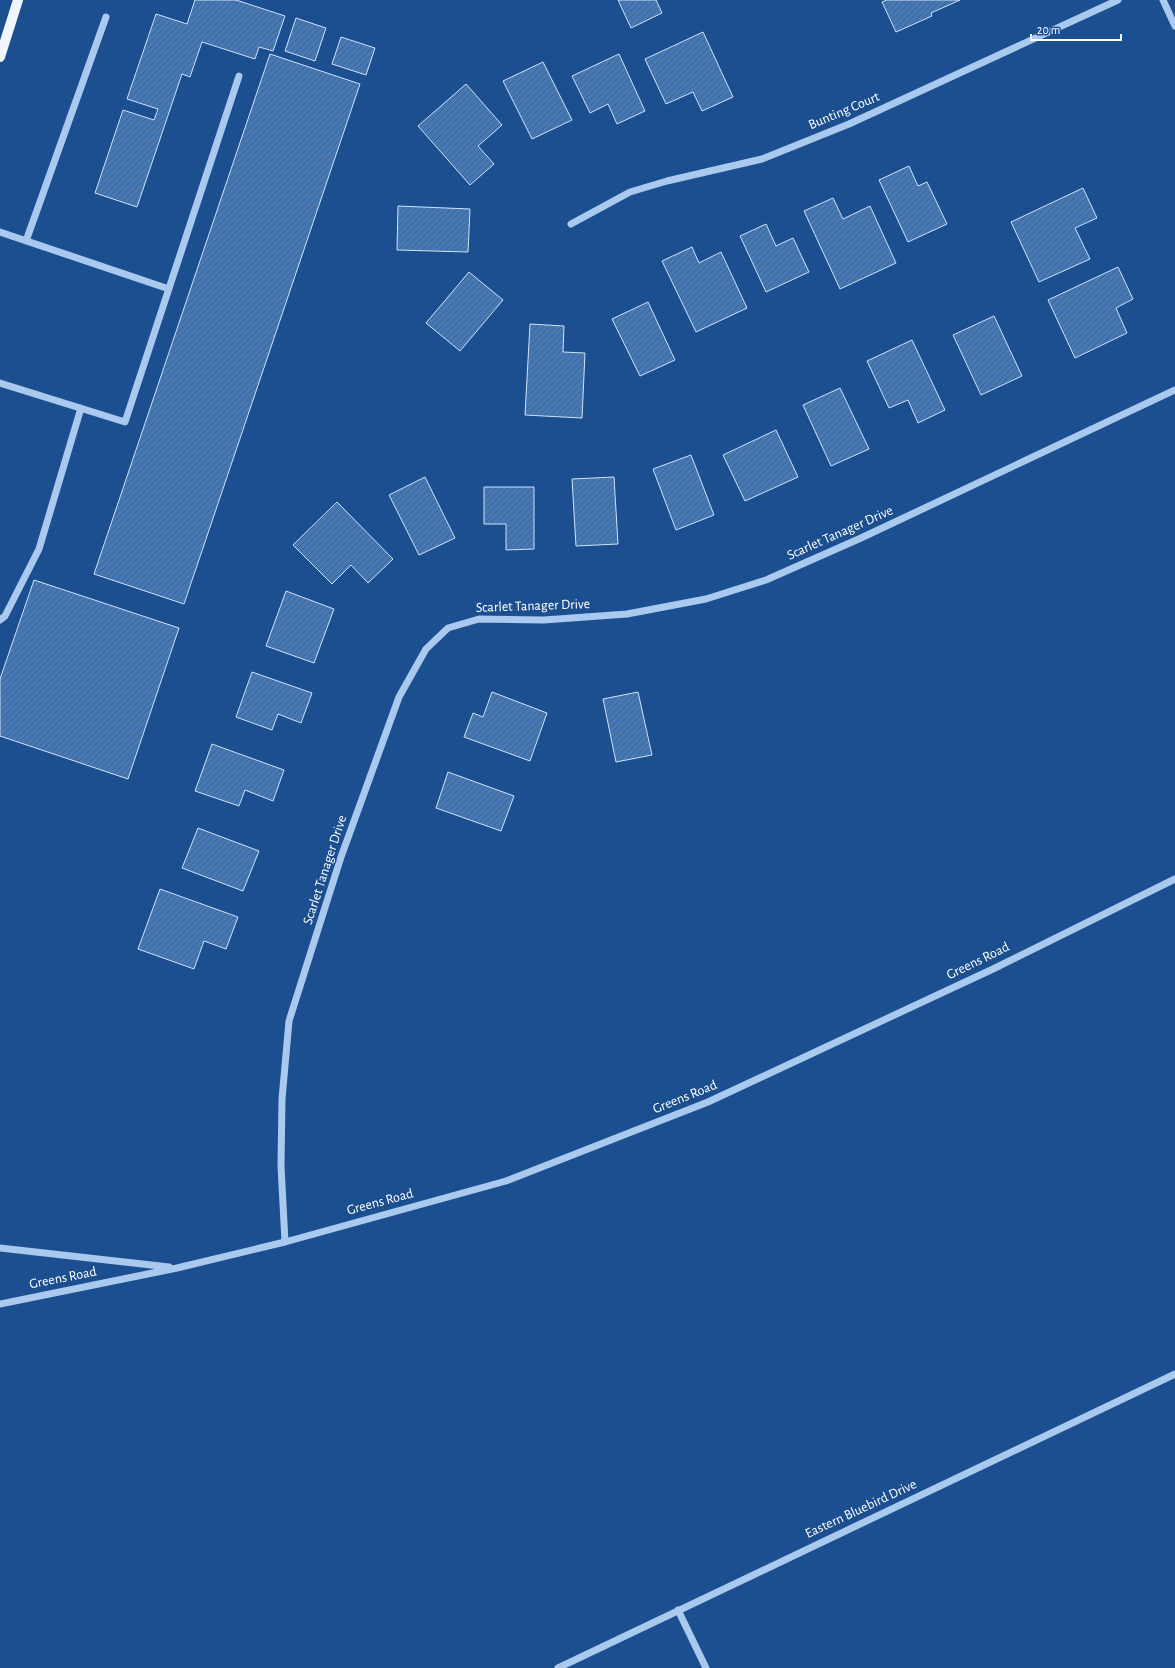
<svg xmlns="http://www.w3.org/2000/svg" width="1175" height="1668" font-family="'Alegreya Sans',sans-serif">
  <style>
    .building { fill: url(#building-hatch); stroke: #cfe3fa }
    .lines { fill: none; stroke-linecap: round; stroke-linejoin: round }
    .minor { stroke: #a9c9ee; stroke-width: 7 }
    .major { stroke: #f0f6ff; stroke-width: 10 }
    .labels { text-anchor: middle; dominant-baseline: central; stroke-width: 3; stroke-linejoin: round; paint-order: stroke }
    .street-label { font-size: 14px; fill: #fff; stroke: #1b4f8f }
  </style>
  <defs>
    <pattern id="building-hatch" width="6" height="6" patternUnits="userSpaceOnUse"><rect width="6" height="6" fill="#4478b7"/><path d="M-1 1l2-2M0 6l6-6M5 7l2-2" fill="none" stroke="#486282"/></pattern>
  </defs>
  <rect width="100%" height="100%" fill="#1b4f8f"/>
  <path class="building" d="M195,0H236L285,16L273,51L259,47L255,59L202,42L190,77L182,74L137,207L95,193L123,110L154,120L158,109L127,99L156,14L187,24Z
    M618,0H656L662,13L631,28Z
    M887,0H960L931,13L932,16L896,32L882,2Z
    M296,18L326,28L315,61L285,51Z
    M703,32L733,97L702,111L693,92L666,104L645,59Z
    M341,37L375,48L366,75L332,64Z
    M270,54L360,84L184,604L94,574Z
    M619,54L645,111L617,124L608,104L590,113L572,76Z
    M543,62L572,120L532,139L503,81Z
    M466,84L502,125L478,146L494,164L470,185L418,126Z
    M909,166L918,186L927,182L947,224L908,242L879,180Z
    M1083,188L1097,218L1075,228L1090,259L1039,282L1011,222Z
    M833,198L843,219L870,206L896,263L840,289L804,211Z
    M398,206L470,209L468,252L397,250Z
    M766,224L776,246L793,238L809,272L766,292L740,236Z
    M692,247L699,263L721,252L747,308L696,332L662,261Z
    M1118,267L1133,299L1116,308L1127,333L1075,358L1048,300Z
    M469,272L503,300L460,351L426,323Z
    M648,302L675,360L640,376L612,319Z
    M994,316L1022,376L981,395L953,335Z
    M530,324L564,326L563,352L585,353L582,418L525,415Z
    M912,340L945,410L918,423L908,400L889,408L867,361Z
    M840,388L869,449L831,466L803,405Z
    M776,430L798,477L745,501L723,455Z
    M691,455L714,515L676,530L653,469Z
    M425,477L455,538L419,555L389,495Z
    M614,477L618,544L576,546L572,479Z
    M484,487H534V549L506,550V524H484Z
    M337,502L393,559L368,583L351,565L332,584L293,545Z
    M34,580L179,628L128,779L0,736V679Z
    M286,591L334,609L314,663L266,646Z
    M252,672L312,693L301,723L278,714L272,730L236,717Z
    M492,692L547,713L530,761L464,737L473,713L483,717Z
    M638,692L652,755L616,762L603,699Z
    M212,744L284,770L273,801L245,790L239,806L195,791Z
    M448,772L514,796L501,831L436,808Z
    M198,828L259,851L243,891L182,868Z
    M160,889L238,917L226,949L204,941L194,969L138,949Z"/>
  <g class="lines">
    <path class="minor" d="M1163,0L1175,26
      M571,224L630,192L667,181L762,159L849,124L1118,0
      M0,232L169,289
      M26,241L106,17
      M0,383L125,422L239,76
      M0,620L5,616L39,549L81,408
      M285,1242L281,1166L282,1099L289,1021L341,857L399,697L426,649L448,628L479,619L544,620L627,614L706,599L766,580L861,538L1175,390
      M0,1248L169,1267
      M0,1304L177,1268L285,1242L506,1181L708,1102L993,969L1175,879
      M678,1610L706,1668
      M558,1668L1175,1374"/>
    <path class="major" d="M0,57L18,0"/>
  </g>
  <g class="labels">
    <g class="street-label">
      <text transform="translate(844 111) rotate(-23)">Bunting Court</text>
      <text transform="translate(840 533) rotate(-24)">Scarlet Tanager Drive</text>
      <text transform="translate(533 606) rotate(-2)">Scarlet Tanager Drive</text>
      <text transform="translate(325 870) rotate(-72)">Scarlet Tanager Drive</text>
      <text transform="translate(978 961) rotate(-26)">Greens Road</text>
      <text transform="translate(685 1097) rotate(-22)">Greens Road</text>
      <text transform="translate(380 1202) rotate(-15)">Greens Road</text>
      <text transform="translate(63 1278) rotate(-11)">Greens Road</text>
      <text transform="translate(861 1509) rotate(-25)">Eastern Bluebird Drive</text>
    </g>
  </g>
  <path d="M1031 34v6h90v-6" fill="none" stroke="#ffffff" stroke-width="2"/>
  <text x="1037" y="34" font-size="12" fill="#ffffff" stroke="#1b4f8f" stroke-width="3" paint-order="stroke">20 m</text>
</svg>
